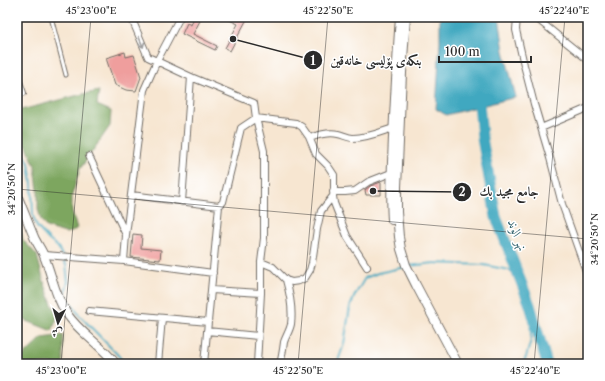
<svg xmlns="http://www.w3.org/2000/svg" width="605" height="381" font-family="'Libre Caslon Text',Amiri,serif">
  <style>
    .forest { fill: #7da65f; stroke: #546845 }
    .water { fill: #40a8c0; stroke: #366a76 }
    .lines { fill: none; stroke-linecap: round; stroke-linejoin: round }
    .stream { stroke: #40a8c0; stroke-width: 2 }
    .river { stroke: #40a8c0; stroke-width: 11 }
    .building { fill: #ef9e9d }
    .lane-casing { stroke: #726c65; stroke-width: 5 }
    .street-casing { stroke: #726c65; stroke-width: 8 }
    .secondary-casing { stroke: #726c65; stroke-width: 10 }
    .lane { stroke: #fff; stroke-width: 3 }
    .street { stroke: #fff; stroke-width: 6 }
    .secondary { stroke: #fff; stroke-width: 8 }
    .oneway { stroke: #a0a0a0 }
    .ticks { fill: none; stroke: #2b2b2b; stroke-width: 1; stroke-opacity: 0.45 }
    .labels { text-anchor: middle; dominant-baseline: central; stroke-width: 3; stroke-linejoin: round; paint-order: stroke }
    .water-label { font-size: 13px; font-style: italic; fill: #34636e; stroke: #fff }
    .leader { fill: none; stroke: #2b2b2b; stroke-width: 1.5 }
    .callout-dot { fill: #2b2b2b; stroke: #fff; stroke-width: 1.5 }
    .mark-label { font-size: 12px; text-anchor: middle; font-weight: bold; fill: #fff }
    .callout-label { font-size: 13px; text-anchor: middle; font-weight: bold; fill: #2b2b2b; stroke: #fff; stroke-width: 3; stroke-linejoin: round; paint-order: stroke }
    .neatline { fill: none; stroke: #2b2b2b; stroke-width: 1.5 }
    .ticks-label { font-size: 10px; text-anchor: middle; fill: #2b2b2b }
  </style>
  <rect width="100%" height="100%" fill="#fff"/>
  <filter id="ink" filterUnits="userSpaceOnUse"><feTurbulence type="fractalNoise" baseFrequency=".025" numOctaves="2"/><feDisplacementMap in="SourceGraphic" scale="8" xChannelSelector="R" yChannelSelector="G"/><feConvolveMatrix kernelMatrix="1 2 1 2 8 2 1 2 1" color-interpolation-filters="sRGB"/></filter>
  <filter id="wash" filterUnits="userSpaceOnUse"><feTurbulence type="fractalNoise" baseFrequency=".012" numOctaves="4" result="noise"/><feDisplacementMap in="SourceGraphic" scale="16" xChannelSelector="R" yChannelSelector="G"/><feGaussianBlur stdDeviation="0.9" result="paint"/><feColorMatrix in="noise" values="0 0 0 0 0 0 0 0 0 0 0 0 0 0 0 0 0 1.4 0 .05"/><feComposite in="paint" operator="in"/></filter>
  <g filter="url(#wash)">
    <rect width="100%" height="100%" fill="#f7e6d1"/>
    <path class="forest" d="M99,91L97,105L111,111L110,126L80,169L72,195V212L77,228L72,232L65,233L46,227L41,220L38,209V191L35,166L27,147L17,130V111L79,95Z
      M17,215H18L23,240L37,255L43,279L52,304L58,316L52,331L17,317Z
      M63,335V364H17V362L42,338Z"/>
    <path class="water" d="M440,17H499L504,51L516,97L446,115L436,109L440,42Z"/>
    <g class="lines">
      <path class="stream" d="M17,141L29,163L32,184L33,216L37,227L49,240L58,247L66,265L68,282L65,293L68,299L80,316L118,355L125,364
        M409,266L434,263L484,265L509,270L519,278
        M337,364L344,344L350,307L355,295L365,278L378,273L405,267
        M523,364L526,357L531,340L530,305"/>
      <path class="river" d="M478,91L482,138L496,217L530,305L547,364"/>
    </g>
    <g id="blocks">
      <path class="building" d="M194,17H202L193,34L217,46L215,50L182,34L187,23L191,25Z
        M223,17H243L247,19L230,51L225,48L238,24Z
        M125,52L126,57L134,55L141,77L136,91L126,90L115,85L106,58Z
        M381,182V195H366L365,190L370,186Z
        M133,234L142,235L141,248L161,250L160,260L131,257Z"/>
    </g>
  </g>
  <g filter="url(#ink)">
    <use href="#blocks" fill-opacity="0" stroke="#726c65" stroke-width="1"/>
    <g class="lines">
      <g class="lane-casing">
        <path id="lane" d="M51,17L66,75"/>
      </g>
      <g class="street-casing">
        <path id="street" d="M131,17L148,57L191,77L254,103L256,118L264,151V238L261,262V293L257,364
          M517,17L516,30L524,65L534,104L550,158L562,204L586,271L588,280
          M532,17L536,18L588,60
          M17,76L23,93
          M541,128L588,108
          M310,138C318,135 329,132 338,134C343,135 348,138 353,138C367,138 381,132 393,128
          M89,156L126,235
          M333,192H345L355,191L368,182L391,173
          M131,195L219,206
          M182,202L191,77
          M44,255L124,261L213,273
          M124,261L126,235L144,90L157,61L180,17
          M261,262L273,267L286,280L292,282L299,281L305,278L310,270L312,263L317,229L321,211L333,196
          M211,290L261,293
          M89,311L208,322
          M207,331L258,336
          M158,364L162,318
          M204,364L219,206L223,202L241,128L256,118L296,123L302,127L309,137L316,154L328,166L334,175V188L333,196L334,203L347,236L367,267
          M280,364C282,357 283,350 284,342C286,336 290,330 291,324C293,309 290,294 286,280"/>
      </g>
      <g class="secondary-casing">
        <path id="secondary" d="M406,17L402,73L397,187V212L399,237L401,249L406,265L416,285L458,364
          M17,195C23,209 28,223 34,237C37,244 42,250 44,256C52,275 55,297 67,314C80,333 101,345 116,364
          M392,220C390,192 392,165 393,137C395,97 397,57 400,17"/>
      </g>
      <use href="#lane" class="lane"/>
      <use href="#street" class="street"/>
      <use href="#secondary" class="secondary"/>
    </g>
    <defs><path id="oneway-shaft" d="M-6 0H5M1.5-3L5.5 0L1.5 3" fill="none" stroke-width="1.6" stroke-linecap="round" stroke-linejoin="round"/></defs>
    <use class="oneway" href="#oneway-shaft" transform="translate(141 42) rotate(67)"/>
  </g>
  <path class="ticks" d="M17,189L588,239M61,364L91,17M298,364L328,17M534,364L565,17"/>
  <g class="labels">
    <g class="water-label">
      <text transform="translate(518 235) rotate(69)">نهر الوند</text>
    </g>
  </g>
  <path class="leader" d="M233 39L313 60M373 191L462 192"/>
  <g class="callout-dot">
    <circle cx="233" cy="39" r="4"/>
    <circle cx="373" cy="191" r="4"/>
    <circle cx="313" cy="60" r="10"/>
    <circle cx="462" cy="192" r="10"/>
  </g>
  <g class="mark-label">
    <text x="313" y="65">1</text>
    <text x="462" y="196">2</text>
  </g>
  <g class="callout-label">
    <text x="376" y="65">بنکەی پۆلیسی خانەقین</text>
    <text x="509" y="196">جامع مجيد بك</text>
  </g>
  <rect width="605" height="381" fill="none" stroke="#fff" stroke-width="44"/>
  <g transform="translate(58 323) rotate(185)" stroke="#ffffff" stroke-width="3" paint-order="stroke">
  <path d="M0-3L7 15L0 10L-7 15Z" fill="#2b2b2b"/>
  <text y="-6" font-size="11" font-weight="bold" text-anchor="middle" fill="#2b2b2b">ش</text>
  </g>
  <path d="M439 56v6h92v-6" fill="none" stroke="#2b2b2b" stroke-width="2"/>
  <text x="445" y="56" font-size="12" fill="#2b2b2b" stroke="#ffffff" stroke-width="3" paint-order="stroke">100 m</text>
  <rect x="22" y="22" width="561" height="337" class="neatline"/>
  <g class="ticks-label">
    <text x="91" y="14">45°23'00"E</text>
    <text x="328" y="14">45°22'50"E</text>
    <text x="564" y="14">45°22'40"E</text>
    <text transform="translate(11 189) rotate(-90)" y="4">34°20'50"N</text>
    <text transform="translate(594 239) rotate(-90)" y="4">34°20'50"N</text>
    <text x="61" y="374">45°23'00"E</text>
    <text x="298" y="374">45°22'50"E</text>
    <text x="535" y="374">45°22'40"E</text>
  </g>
</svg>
